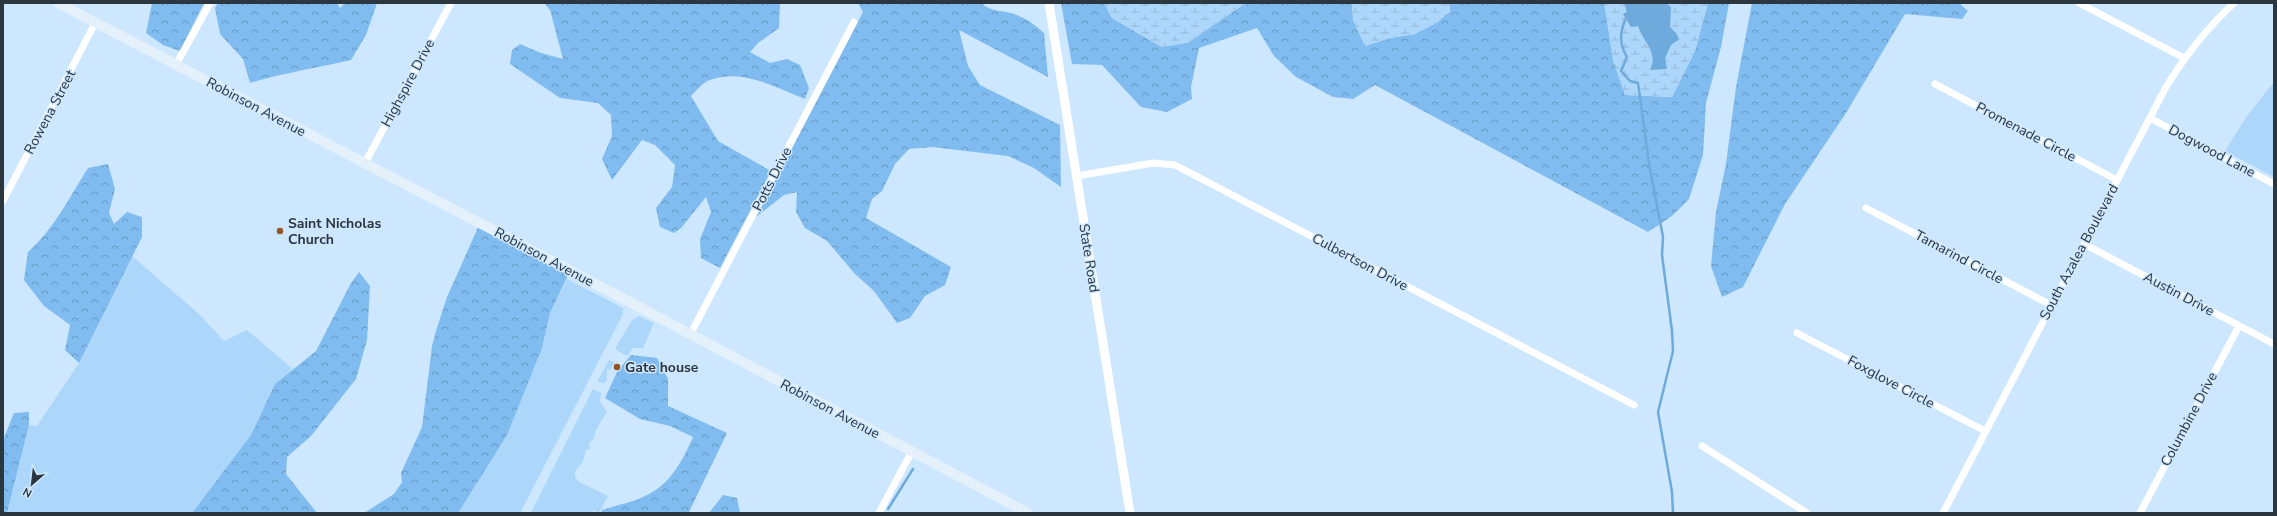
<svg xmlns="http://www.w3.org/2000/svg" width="2277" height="516" font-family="'Nunito Sans',sans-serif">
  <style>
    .green { fill: #acd6fa }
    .forest { fill: url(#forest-crowns) }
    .wetland { fill: url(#wetland-marsh) }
    .water { fill: #6eaadb }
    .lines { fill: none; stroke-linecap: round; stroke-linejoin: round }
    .stream { stroke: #6eaadb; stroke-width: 2.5 }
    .minor { stroke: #fff; stroke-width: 7 }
    .tertiary { stroke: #fff; stroke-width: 9 }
    .secondary { stroke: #e4f1fb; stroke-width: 10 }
    .poi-dot { fill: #955223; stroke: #cde7fe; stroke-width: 1.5 }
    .labels { text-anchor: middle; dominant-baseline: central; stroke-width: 3; stroke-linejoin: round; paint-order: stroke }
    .street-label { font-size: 14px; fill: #2c363f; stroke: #cde7fe }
    .poi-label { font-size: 14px; font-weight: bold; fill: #2c363f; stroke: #cde7fe; text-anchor: start }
  </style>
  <defs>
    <pattern id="forest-crowns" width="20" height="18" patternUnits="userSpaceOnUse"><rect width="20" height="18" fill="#80bcef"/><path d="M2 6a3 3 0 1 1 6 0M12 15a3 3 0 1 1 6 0" fill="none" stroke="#699ac3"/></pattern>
    <pattern id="wetland-marsh" width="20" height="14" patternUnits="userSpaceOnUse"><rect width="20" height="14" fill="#acd6fa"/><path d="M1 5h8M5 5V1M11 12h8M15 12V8" fill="none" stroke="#94b8d7"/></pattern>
  </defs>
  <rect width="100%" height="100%" fill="#cde7fe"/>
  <path class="green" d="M2274,82V177L2225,151L2247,116Z
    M132,256L200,315L224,341L247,330L293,369L275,384L251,435L192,513H7L29,425L37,426L79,363Z
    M567,279L623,308V314L520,513H453L542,348L550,313Z
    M639,316L654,323L643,348H633L627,356L615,349L632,320Z
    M609,360L614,362L610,370L607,369V380L604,383L597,382Z
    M593,389L601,393L600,402L607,412L596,430L593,440L589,443L590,449L586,450L583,461L575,472V477L579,482L608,496L599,513L594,510L592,513H531Z"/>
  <path class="forest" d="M152,3H204L180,51L163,45L146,33Z
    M218,3H337L340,8L345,3H377L366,35L351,60C317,68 283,73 250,83L243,59L220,34L215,8Z
    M544,3H780L779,28L758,43L750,52L770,63L787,59L800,65L809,88L805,99C775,87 742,68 710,80C703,82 696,91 691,96L718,141L771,171L720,268L701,258L700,239L711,212L706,197L681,228L674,233L660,227L656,208L672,187L675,165L655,145L642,140L612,180L602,159L612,136L611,115L598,103L560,98L510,64L512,50L520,44L541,53L563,59L550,10Z
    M858,3H981C991,12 1002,10 1014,14C1026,18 1035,25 1044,33L1048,77L959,30L968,66L980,85L1060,125L1061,187L1034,168L1008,156L932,147L909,149L895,164L882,191L872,199L866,218L951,267L945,285L925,296L910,318L897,323L874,291L855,274L827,241L805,228L796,212L797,192L784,195L756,217L863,12Z
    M1061,3H1104L1112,18L1162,47L1218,21L1246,3H1352L1353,20L1365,46L1390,38L1415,34L1450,12L1449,3H1604L1625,95L1672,97L1695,51L1708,3H1729L1721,47L1706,103L1703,155L1689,199L1672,216L1648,232L1375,85L1353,99L1333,97L1296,77L1274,56L1257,28L1199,48L1191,87L1192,99L1167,112L1141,107L1102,65L1072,64Z
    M1752,3H1959L1968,11L1962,19L1905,14L1846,113L1785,204L1743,287L1722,297L1711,266L1716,212L1726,164L1736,87Z
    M108,164L115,189L109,213L114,224L127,212L142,217V237L79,363L65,350L70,325L44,306L24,280L28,252C54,229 69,198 88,168Z
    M480,223L570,271L550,313L542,348L507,435L458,513H364L394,494L402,482L401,473L422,427L432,346L436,331L447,297Z
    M359,272L370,286L367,340L356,379L311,436L287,457L286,474L317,513H192L251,435L275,384L316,351L351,283Z
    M631,355L657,358L668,379V406L727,433L689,512L692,513H601L602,510C617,505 635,502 649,494C671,483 684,458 693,437L670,426L640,419L605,398L617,372Z
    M29,412V425L7,513H3V440L14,413Z
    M723,495L737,498L740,513H709Z"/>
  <path class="wetland" d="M1104,3H1246L1188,43L1162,47L1112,18Z
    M1352,3H1449L1450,11L1437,23L1415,34L1390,38L1365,46L1353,20Z
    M1604,3H1708L1695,51L1672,97L1625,95L1613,61Z"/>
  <path class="water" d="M1624,3H1665L1671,7L1670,27L1676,33L1679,39L1671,45L1665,58L1667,69L1650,70C1659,52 1643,42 1638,26L1631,27L1623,14L1627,12Z"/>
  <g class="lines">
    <path class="stream" d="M1625,20C1620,33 1619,44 1627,57L1621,71L1630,81L1638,83L1649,164L1663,237L1662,255L1672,331L1673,351L1658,412L1672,492L1673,513
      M888,509L913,469"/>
    <path class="minor" d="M2079,3L2184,58
      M176,65L210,3
      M1935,84L2117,180
      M2150,118L2274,184
      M365,163L451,3
      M1077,176L1153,163L1175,165L1634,405
      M3,201L95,23
      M1866,208L2051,305
      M2084,244L2274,344
      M1797,333L1985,431
      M690,335L854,22
      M1702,446L1807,513
      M879,513L912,451
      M1943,513L2166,87C2185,56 2207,28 2234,3
      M2140,513L2239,326"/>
    <path class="tertiary" d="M1049,3L1130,513"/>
    <path class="secondary" d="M58,3L558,264L1028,513"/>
  </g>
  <g class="poi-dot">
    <circle cx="280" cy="231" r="4"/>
    <circle cx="617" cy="367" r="4"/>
  </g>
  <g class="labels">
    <g class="street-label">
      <text transform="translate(408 83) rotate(-62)">Highspire Drive</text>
      <text transform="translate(256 107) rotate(28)">Robinson Avenue</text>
      <text transform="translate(50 112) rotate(-62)">Rowena Street</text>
      <text transform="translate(2026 132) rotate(28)">Promenade Circle</text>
      <text transform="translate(2212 151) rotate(28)">Dogwood Lane</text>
      <text transform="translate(772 179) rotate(-63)">Potts Drive</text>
      <text transform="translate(2079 252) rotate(-62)">South Azalea Boulevard</text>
      <text transform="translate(544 257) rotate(28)">Robinson Avenue</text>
      <text transform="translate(1959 257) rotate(28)">Tamarind Circle</text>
      <text transform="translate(1089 258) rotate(81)">State Road</text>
      <text transform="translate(1360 262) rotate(28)">Culbertson Drive</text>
      <text transform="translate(2179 294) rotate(28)">Austin Drive</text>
      <text transform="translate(1891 382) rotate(28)">Foxglove Circle</text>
      <text transform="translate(830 409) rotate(28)">Robinson Avenue</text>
      <text transform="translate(2189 419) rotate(-62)">Columbine Drive</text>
    </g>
    <g class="poi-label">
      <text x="288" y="223">Saint Nicholas<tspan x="288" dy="16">Church</tspan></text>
      <text x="625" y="367">Gate house</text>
    </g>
  </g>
  <rect width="2277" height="516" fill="none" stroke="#2c363f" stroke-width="8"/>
  <g transform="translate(32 484) rotate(208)" stroke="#cde7fe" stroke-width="3" paint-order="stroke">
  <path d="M0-3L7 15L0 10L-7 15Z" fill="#2c363f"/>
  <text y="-6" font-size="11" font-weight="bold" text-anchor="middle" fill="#2c363f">N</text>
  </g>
</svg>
